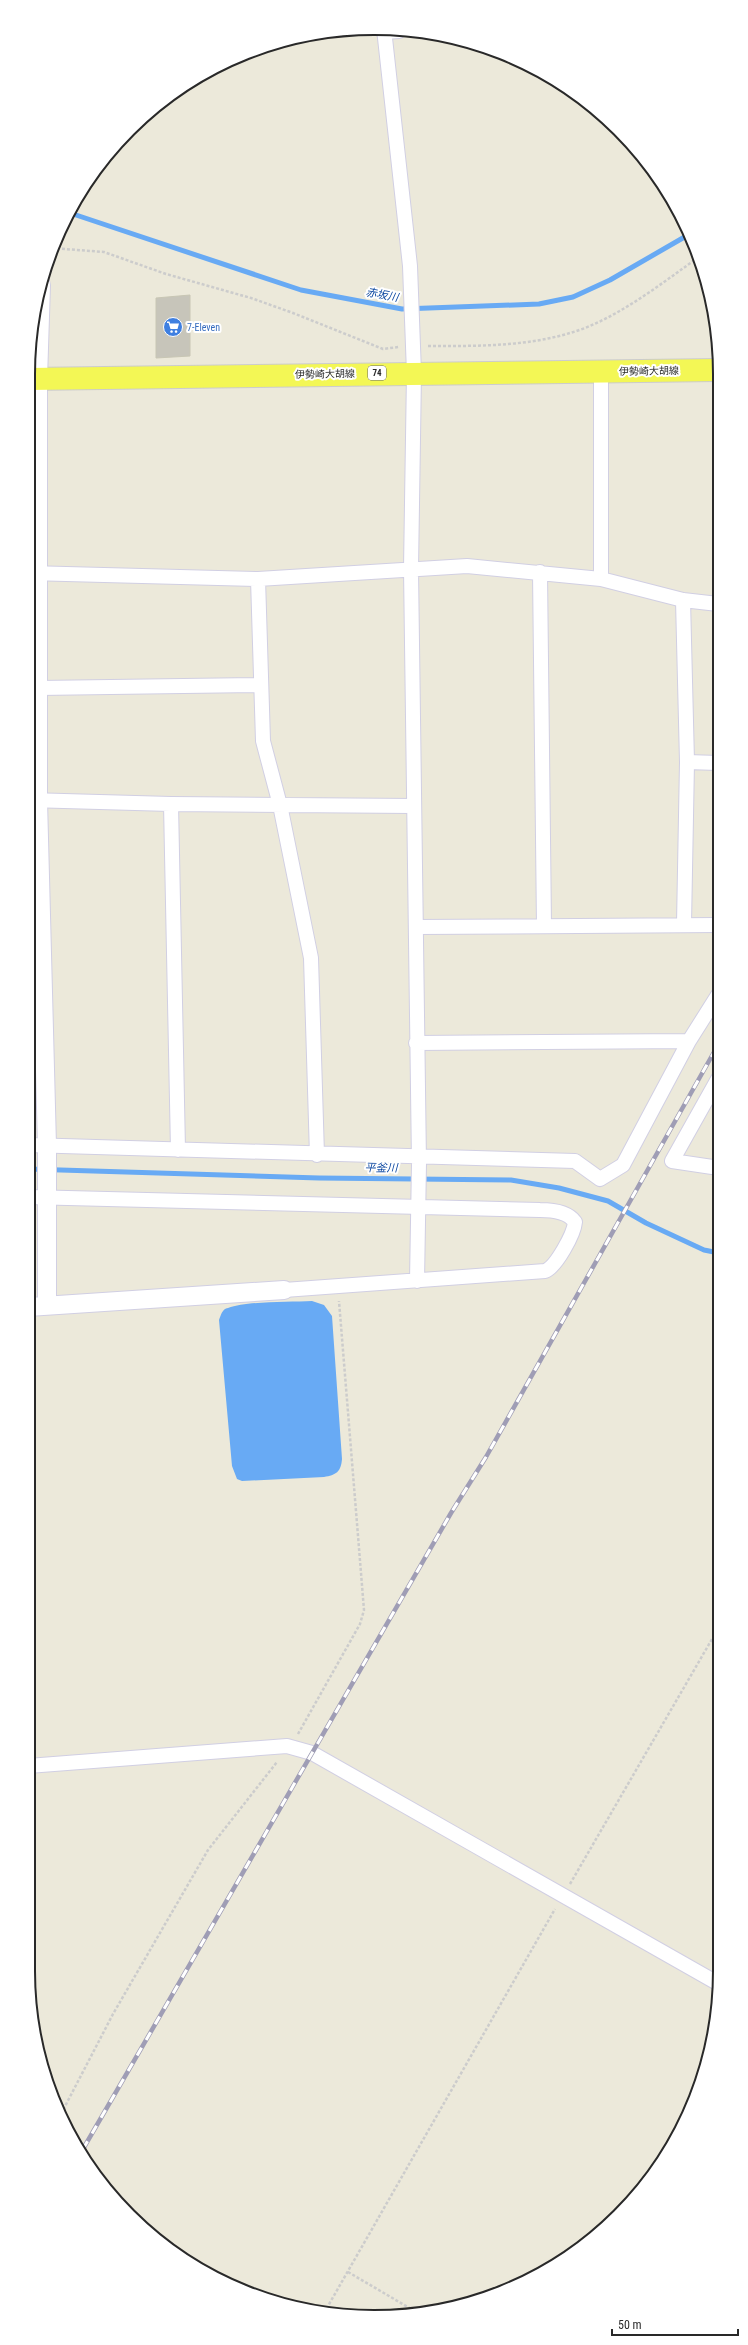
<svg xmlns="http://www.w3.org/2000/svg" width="748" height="2345" font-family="'Roboto Condensed','Noto Sans JP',sans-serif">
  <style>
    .water { fill: #68aaf4 }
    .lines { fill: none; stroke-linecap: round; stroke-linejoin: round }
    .stream { stroke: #68aaf4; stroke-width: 5 }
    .building { fill: #c7c5ba; stroke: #c8c6b4 }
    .minor-casing { stroke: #d1cfe3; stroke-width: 16 }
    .tertiary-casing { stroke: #d1cfe3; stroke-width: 20 }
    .primary-casing { stroke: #ccc; stroke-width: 24 }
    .path { stroke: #ccc; stroke-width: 2.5; stroke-dasharray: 3 2; stroke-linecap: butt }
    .minor { stroke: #fff; stroke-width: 14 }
    .tertiary { stroke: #fff; stroke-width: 18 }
    .primary { stroke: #f3f755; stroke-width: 22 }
    .rail-casing { stroke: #9f9db5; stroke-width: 4.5 }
    .rail { stroke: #fff; stroke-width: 3; stroke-dasharray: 9; stroke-linecap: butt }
    .labels { text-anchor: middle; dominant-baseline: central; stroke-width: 4; stroke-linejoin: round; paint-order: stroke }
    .shield { fill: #fff; stroke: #696969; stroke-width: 1 }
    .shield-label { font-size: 9px; font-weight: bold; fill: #292929 }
    .shop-label { font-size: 10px; fill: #366cbe; stroke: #fff; text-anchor: start }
    .street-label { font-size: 10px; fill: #292929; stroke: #fff }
    .water-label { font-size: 11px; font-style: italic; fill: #07449f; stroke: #fff }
    .rim { fill: none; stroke: #292929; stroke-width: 2 }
  </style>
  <rect width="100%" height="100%" fill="#ece9da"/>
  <path class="water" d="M312,1301L324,1305L332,1316L342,1459C341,1472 336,1475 324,1477L242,1481L237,1479L232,1466L219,1320C221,1315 222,1309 228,1308C248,1301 290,1302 312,1301Z"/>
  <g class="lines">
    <path class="stream" d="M70,213L301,290L402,309L539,304L573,297L610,280L688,235
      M28,1169L319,1178L511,1180L559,1188L608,1201L646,1223L704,1250L719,1253
      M539,2271L576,2250"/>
  </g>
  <path class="building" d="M190,295V356L156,358V298Z"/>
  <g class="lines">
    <g class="minor-casing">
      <path id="minor" d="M384,29L410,266L414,373L411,569L419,1163L417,1281
        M384,32L399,31
        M540,572L544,926
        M28,573L258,579L467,566L601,579L683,600L718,604
        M258,579L263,741L280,805L311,958L317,1155
        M601,579V372
        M683,600L687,762L684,924
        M38,688L260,685
        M687,762L718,763
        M28,800L171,804L413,806
        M171,804L178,1150
        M416,927L718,925
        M416,1043L689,1041
        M718,1079L672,1161L719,1168
        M28,1145L575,1161L600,1179L623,1165L689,1041L718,995
        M28,1197L540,1210C552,1210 568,1212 575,1222C574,1234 556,1267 545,1271L284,1290
        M28,1766L287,1746L312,1753L719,1984"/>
    </g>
    <g class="tertiary-casing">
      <path id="tertiary" d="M41,285L38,379V800L47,1146V1305
        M28,1307L284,1290"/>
    </g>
    <g class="primary-casing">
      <path id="primary" d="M28,379L717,370"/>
    </g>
    <path class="path" d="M52,248L104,252L166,274L251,298L293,313L383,349L399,347
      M428,346C481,346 534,347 585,328C625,312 661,284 696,259
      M298,1734L360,1624L364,1610L339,1301
      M570,1884L719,1627
      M61,2114L113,2014L208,1850L277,1762
      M348,2272L418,2313
      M324,2313L555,1909"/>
    <use href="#minor" class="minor"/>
    <use href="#tertiary" class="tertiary"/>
    <use href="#primary" class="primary"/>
    <g class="rail-casing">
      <path id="rail" d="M83,2149L451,1513L486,1457L718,1045"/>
    </g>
    <use href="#rail" class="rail"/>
  </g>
  <defs>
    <g id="supermarket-disc" transform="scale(1)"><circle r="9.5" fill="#3f7fe0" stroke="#fff"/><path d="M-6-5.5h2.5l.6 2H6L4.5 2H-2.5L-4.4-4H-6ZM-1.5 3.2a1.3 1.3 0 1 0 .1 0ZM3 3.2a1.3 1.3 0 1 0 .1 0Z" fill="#fff"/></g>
  </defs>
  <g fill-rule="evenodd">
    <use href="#supermarket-disc" x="173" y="327"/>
  </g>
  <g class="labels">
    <rect class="shield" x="368" y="366" width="18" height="14" rx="3"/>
    <g class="shield-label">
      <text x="377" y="373">74</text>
    </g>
    <g class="shop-label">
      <text x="187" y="327">7-Eleven</text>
    </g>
    <g class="street-label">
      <text transform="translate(649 371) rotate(-1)">伊勢崎大胡線</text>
      <text transform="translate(325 374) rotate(-1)">伊勢崎大胡線</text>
    </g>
    <g class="water-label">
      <text transform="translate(382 295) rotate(10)">赤坂川</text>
      <text transform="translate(381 1168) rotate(1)">平釜川</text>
    </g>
  </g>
  <path d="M0 0H748V2345H0ZM374 35H374A339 339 0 0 1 713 374V1971A339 339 0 0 1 374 2310H374A339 339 0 0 1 35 1971V374A339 339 0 0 1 374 35Z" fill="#fff" fill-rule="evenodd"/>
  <path class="rim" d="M374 35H374A339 339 0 0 1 713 374V1971A339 339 0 0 1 374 2310H374A339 339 0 0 1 35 1971V374A339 339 0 0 1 374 35Z"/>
  <path d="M612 2329v6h126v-6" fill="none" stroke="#292929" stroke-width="2"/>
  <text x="618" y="2329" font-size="12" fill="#292929" stroke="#ffffff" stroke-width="3" paint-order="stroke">50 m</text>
</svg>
